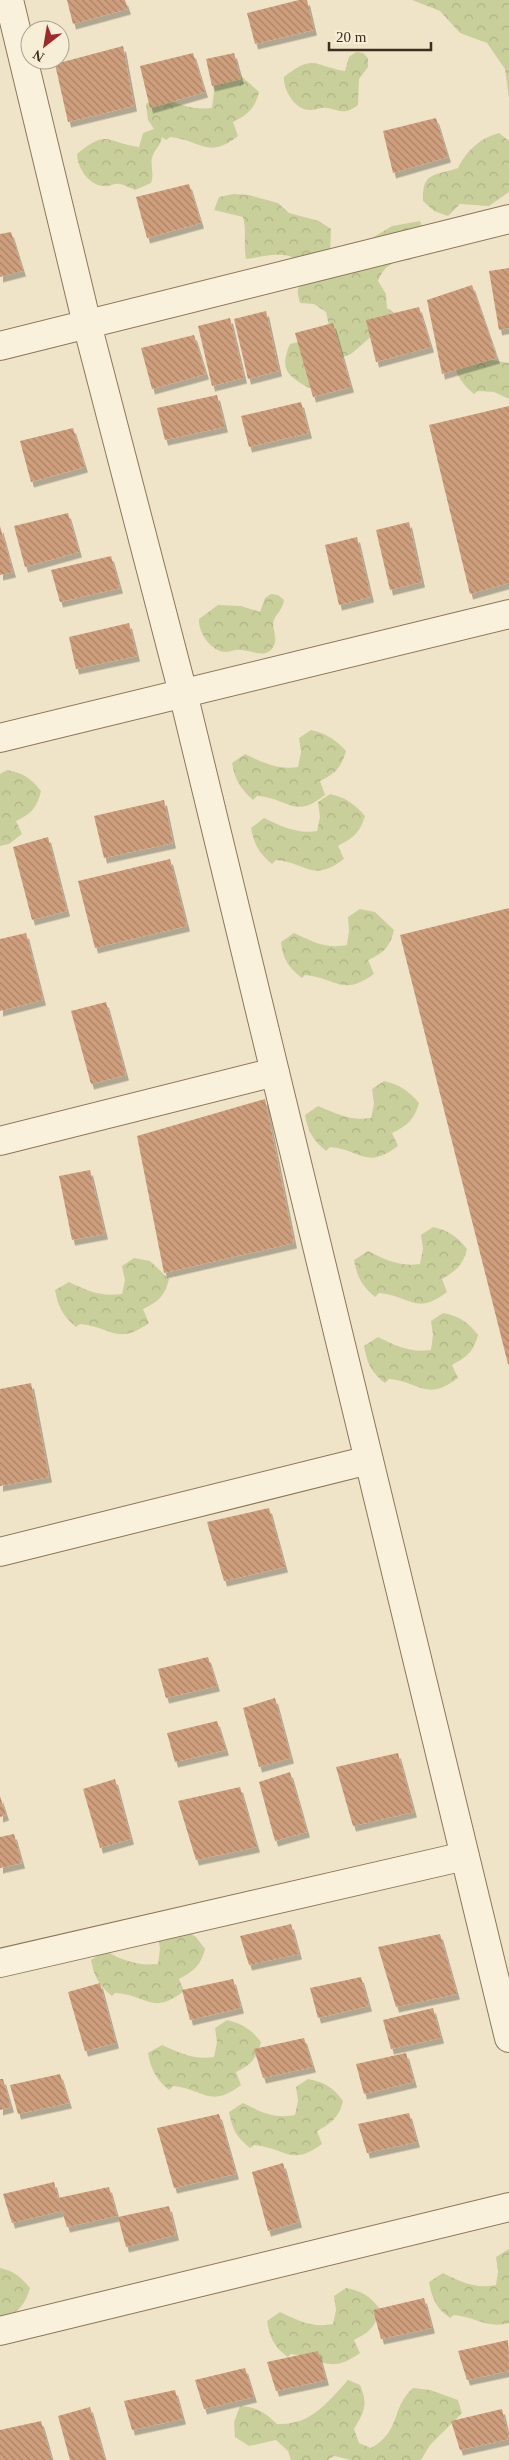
<svg xmlns="http://www.w3.org/2000/svg" width="509" height="2460" font-family="Georgia,serif">
  <style>
    .forest { fill: url(#forest-crowns) }
    .building { fill: url(#building-back-hatch); filter: url(#shadow) }
    .lines { fill: none; stroke-linecap: round; stroke-linejoin: round }
    .minor-casing { stroke: #8d765c; stroke-width: 30 }
    .minor { stroke: #faf1dc; stroke-width: 28 }
  </style>
  <defs>
    <pattern id="forest-crowns" width="20" height="18" patternUnits="userSpaceOnUse" patternTransform="scale(1.25)"><rect width="20" height="18" fill="#c9cf9b"/><path d="M2 6a3 3 0 1 1 6 0M12 15a3 3 0 1 1 6 0" fill="none" stroke="#aeb285"/></pattern>
    <pattern id="building-back-hatch" width="6" height="6" patternUnits="userSpaceOnUse" patternTransform="scale(1.25)"><rect width="6" height="6" fill="#cf9f7d"/><path d="M-1 5l2 2M0 0l6 6M5-1l2 2" fill="none" stroke="#a98266"/></pattern>
    <filter id="shadow"><feDropShadow dx="3" dy="5.5" stdDeviation="0" flood-color="#0004"/></filter>
  </defs>
  <rect width="100%" height="100%" fill="#f0e4c8"/>
  <path class="forest" d="M412,0H509V98L505,69L487,43L460,33L440,11Z
    M356,52L363,53L368,58V67L359,79L358,105C344,115 343,111 327,108C321,107 317,110 311,110C295,111 283,90 284,77C314,53 313,66 345,71L349,57Z
    M239,74L259,92C255,108 248,115 233,122L238,136C208,160 201,140 170,137L166,140L162,137C161,145 156,148 153,155C149,164 155,173 151,183L135,190C130,188 125,185 120,184C114,183 109,187 104,186C89,186 77,167 77,154C108,128 107,143 139,147L143,133L154,129L148,120L146,104L159,95C177,104 191,110 212,108L214,93L212,79Z
    M509,121V192L489,206L460,204L448,216L434,211L423,201C422,171 435,176 458,168C467,150 480,138 499,133L509,141Z
    M233,194L249,195L278,203L289,213L319,221L331,229L330,258L367,241L392,226L420,221L426,236L420,250L410,260C392,261 385,265 378,281L386,294L387,308L400,316L421,346L409,354L373,335L351,354L338,359L323,384L309,388C287,376 279,369 290,344L318,337L329,326L326,312L314,304L300,303C295,286 300,291 301,277C304,244 263,257 246,259C243,243 247,231 243,217L214,210L219,197Z
    M467,348L492,360L509,363V399L494,392L478,391L474,394C461,383 456,375 453,358Z
    M271,594L278,595L284,600C283,609 277,612 274,620C271,629 279,638 273,647C266,659 254,651 241,650C235,649 231,652 226,652C211,652 198,632 199,619L218,605L241,606L260,612L265,598Z
    M311,730C327,734 335,739 346,751C341,768 335,774 320,781L325,795C294,820 289,798 257,796L253,800C240,788 235,780 232,763L245,754C264,763 278,770 298,767L301,752L299,738Z
    M7,770C23,773 31,778 41,791C37,808 31,814 16,821L22,834L9,844L0,846V774Z
    M330,794C346,798 354,803 365,816C360,833 353,838 338,846L344,859C312,883 308,863 276,860L272,864C259,853 254,844 251,828L264,818C283,827 297,834 317,831L320,817L318,802Z
    M360,909L375,912L394,930C390,947 384,953 368,960L374,974C342,997 337,978 305,975L302,978C288,967 283,959 281,942L294,933C313,942 326,949 347,945L349,931L348,917Z
    M384,1081C400,1085 408,1090 419,1103C414,1120 407,1126 392,1133L398,1146C366,1170 362,1150 330,1147L326,1151C313,1140 308,1132 305,1115L318,1106C337,1114 351,1121 371,1118L374,1104L372,1089Z
    M433,1227C449,1231 457,1236 467,1249C463,1265 456,1271 442,1279L447,1292C416,1316 411,1296 379,1293L375,1297C362,1286 357,1277 354,1260L368,1251C386,1260 400,1267 420,1264L423,1249L421,1235Z
    M134,1258L150,1261L169,1279C165,1296 158,1302 143,1309L149,1323C117,1346 112,1327 80,1324L76,1327C63,1316 58,1307 55,1290L69,1282C88,1291 101,1297 122,1294L125,1280L122,1266Z
    M443,1313C459,1316 468,1322 478,1335C474,1351 467,1357 452,1365L458,1378C426,1402 421,1382 389,1379L385,1383C371,1372 367,1363 364,1346L378,1337C396,1346 410,1353 431,1350L433,1335L431,1321Z
    M185,1930L196,1937L205,1949C201,1965 194,1971 179,1979L184,1991C152,2016 148,1995 115,1993L112,1996C99,1985 94,1977 91,1960L105,1951C123,1960 137,1966 158,1964L160,1949L158,1935Z
    M227,2020C243,2024 251,2029 261,2042C257,2058 251,2065 236,2072L241,2085C210,2109 204,2089 173,2086L169,2090C156,2079 151,2070 148,2053L162,2045C180,2053 194,2060 214,2057L217,2042L215,2028Z
    M308,2079C324,2082 333,2087 343,2101C339,2117 332,2123 317,2131L322,2144C291,2167 286,2148 254,2145L250,2148C237,2138 232,2129 229,2112L243,2103C261,2112 274,2119 295,2115L298,2101L296,2087Z
    M509,2249V2323C487,2329 476,2317 454,2315L450,2318C436,2308 432,2299 429,2282L443,2273C461,2282 475,2289 496,2285L498,2271L496,2257Z
    M0,2268C14,2271 21,2277 30,2288C25,2305 19,2311 4,2319L0,2339Z
    M346,2288C362,2291 370,2296 380,2309C376,2326 370,2332 354,2340L360,2353C328,2376 323,2357 291,2354L288,2357C274,2347 270,2338 267,2321L280,2312C299,2321 312,2328 333,2324L336,2310L334,2296Z
    M348,2380L360,2385C368,2404 365,2411 354,2429L359,2443L371,2448C401,2432 391,2407 413,2388L430,2390L458,2400L462,2413L430,2445L421,2460H351L334,2456L328,2460H291L288,2451L276,2440L249,2446L235,2437L234,2422L240,2406C256,2407 265,2412 277,2424C310,2426 328,2402 348,2380Z"/>
  <path class="building" d="M67,0H125L128,9L73,24Z
    M299,0H307L314,30L255,44L247,13Z
    M123,46L134,106L68,122L55,64Z
    M193,53L205,92L150,108L140,66Z
    M234,53L241,79L212,86L206,59Z
    M436,118L448,157L393,173L383,131Z
    M189,184L201,223L147,238L136,197Z
    M11,232L23,271L0,277V234Z
    M509,268V328L499,330L489,271Z
    M472,285L497,358L442,374L427,300Z
    M419,307L431,347L376,362L366,320Z
    M266,311L279,371L248,379L234,319Z
    M230,318L244,378L212,386L198,326Z
    M333,323L351,387L313,397L295,333Z
    M194,335L206,374L152,389L141,348Z
    M217,395L225,427L165,440L157,408Z
    M301,402L309,433L249,447L241,416Z
    M509,406V583L470,594L429,425Z
    M73,428L85,467L31,482L20,441Z
    M68,513L79,552L25,567L14,526Z
    M409,522L422,582L390,590L376,530Z
    M0,526L13,572L0,575Z
    M357,537L371,597L339,605L325,545Z
    M111,556L120,588L60,602L51,570Z
    M129,623L137,656L76,669L69,637Z
    M164,800L173,843L104,858L94,816Z
    M48,837L67,911L32,920L13,847Z
    M170,859L187,926L95,948L78,881Z
    M509,908V1364H508L400,935Z
    M26,933L43,1000L0,1011V939Z
    M106,1002L126,1075L91,1084L71,1011Z
    M265,1099L294,1243L164,1273L137,1136Z
    M90,1170L105,1234L72,1240L59,1176Z
    M31,1383L49,1477L0,1486V1389Z
    M269,1508L285,1567L224,1581L207,1522Z
    M208,1657L217,1686L166,1698L158,1669Z
    M275,1698L291,1758L259,1767L243,1708Z
    M217,1721L226,1750L175,1762L167,1733Z
    M398,1753L414,1812L353,1826L336,1767Z
    M290,1772L307,1832L275,1841L259,1782Z
    M115,1779L131,1839L100,1848L83,1789Z
    M240,1787L257,1847L196,1860L178,1801Z
    M0,1796L6,1815L0,1817Z
    M14,1834L22,1863L0,1868V1837Z
    M291,1924L299,1954L249,1965L240,1936Z
    M440,1934L457,1994L396,2007L378,1947Z
    M361,1977L369,2006L318,2018L310,1988Z
    M233,1979L241,2008L190,2020L182,1990Z
    M100,1983L116,2043L85,2051L68,1992Z
    M433,2008L441,2038L391,2049L383,2020Z
    M304,2038L313,2067L263,2078L254,2049Z
    M406,2053L414,2082L364,2094L356,2064Z
    M60,2074L69,2103L18,2114L10,2085Z
    M0,2079H3L11,2107L0,2110Z
    M409,2113L417,2142L367,2153L358,2124Z
    M219,2114L236,2174L174,2188L157,2128Z
    M283,2163L299,2222L268,2231L252,2172Z
    M54,2182L58,2198L109,2187L117,2216L67,2227L62,2211L12,2223L3,2194Z
    M169,2206L176,2235L126,2247L118,2217Z
    M424,2298L432,2328L381,2339L373,2310Z
    M508,2340L509,2371L467,2380L458,2351Z
    M318,2351L326,2380L276,2391L267,2362Z
    M245,2368L254,2397L204,2409L195,2380Z
    M175,2390L183,2419L132,2430L124,2401Z
    M90,2407L105,2460H70L58,2416Z
    M502,2409L509,2439L460,2450L451,2421Z
    M41,2421L52,2460H0V2430Z"/>
  <g class="lines">
    <g class="minor-casing">
      <path id="minor" d="M9,0L87,324L183,693L509,2038
        M0,346L509,219
        M0,738L509,614
        M0,1141L275,1072
        M0,1552L369,1460
        M0,1963L465,1856
        M0,2331L509,2207"/>
    </g>
    <use href="#minor" class="minor"/>
  </g>
  <g transform="translate(45 45) rotate(211)"><circle r="24" fill="#f7eed8" stroke="#ada18e"/>
  <path d="M0-4L9 19L0 12L-9 19Z" fill="#9e2a2b"/>
  <text y="-8" font-size="14" font-weight="bold" text-anchor="middle" fill="#3d2e20">N</text>
  </g>
  <path d="M329 42v8h102v-8" fill="none" stroke="#3d2e20" stroke-width="2.5"/>
  <text x="336" y="42" font-size="15" fill="#3d2e20" stroke="#f7eed8" stroke-width="4" paint-order="stroke">20 m</text>
</svg>
